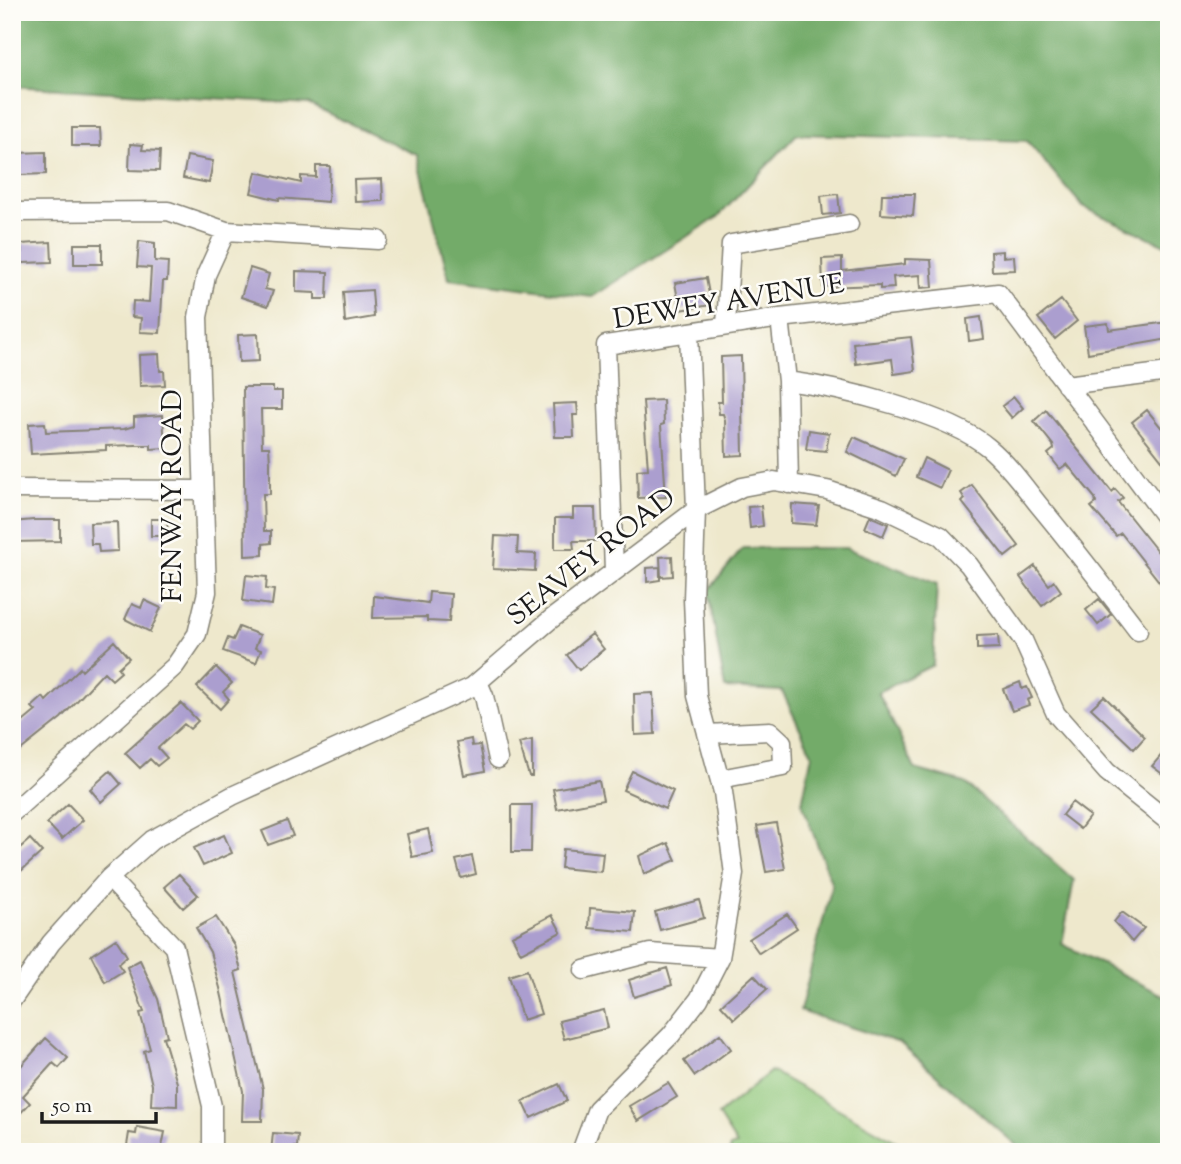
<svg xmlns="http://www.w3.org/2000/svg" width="1181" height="1164" font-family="'Sorts Mill Goudy',serif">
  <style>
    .green { fill: #8fc679; stroke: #56714a; stroke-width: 2 }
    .forest { fill: #73ab69; stroke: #486442; stroke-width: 2 }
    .building { fill: #ab9ecf }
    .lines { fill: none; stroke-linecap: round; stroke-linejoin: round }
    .minor-casing { stroke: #858274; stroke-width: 21 }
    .minor { stroke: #fff; stroke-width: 18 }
    .labels { text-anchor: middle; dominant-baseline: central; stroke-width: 5; stroke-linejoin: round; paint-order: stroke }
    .street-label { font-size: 28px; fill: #1c1c1c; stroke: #fdfcf7 }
  </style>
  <rect width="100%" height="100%" fill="#fdfcf7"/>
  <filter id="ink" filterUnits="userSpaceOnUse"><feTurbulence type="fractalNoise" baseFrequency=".0143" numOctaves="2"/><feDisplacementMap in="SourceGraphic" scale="14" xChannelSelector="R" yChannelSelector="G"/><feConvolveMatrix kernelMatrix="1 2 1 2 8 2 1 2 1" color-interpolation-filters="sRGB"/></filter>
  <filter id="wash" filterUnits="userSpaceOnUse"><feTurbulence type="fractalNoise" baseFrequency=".00686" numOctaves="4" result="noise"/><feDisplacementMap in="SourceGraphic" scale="28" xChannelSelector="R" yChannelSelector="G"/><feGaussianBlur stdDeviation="1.57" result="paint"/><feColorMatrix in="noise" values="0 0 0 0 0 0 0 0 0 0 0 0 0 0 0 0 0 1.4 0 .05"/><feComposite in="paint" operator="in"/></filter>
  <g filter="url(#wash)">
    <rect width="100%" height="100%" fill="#eee8cc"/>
    <path class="green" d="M771,1071L915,1152H730V1147L737,1145L718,1115Z"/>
    <path class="forest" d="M12,12H1169V247L1083,207L1027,141L797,134L718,217L592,297L449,279L417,155L308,104L12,86Z
      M743,548H846L937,584L933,665L878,692L915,769L965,783L1074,880L1062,944L1169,998V1152H1024L900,1043L800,1011L832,885L802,803L812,754L782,691L725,688L708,591Z"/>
    <g id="blocks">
      <path class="building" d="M72,128H100L101,146H72Z
        M130,144L143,145L142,150L160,151L159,171L129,170Z
        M46,152V174L18,175L17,153Z
        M187,156L213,161L209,183L183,178Z
        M316,166H330L328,202L279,198V200L251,193L256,172L301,183V176L316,177Z
        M382,179L383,201L355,202L354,180Z
        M838,194L840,213L823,215L821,196Z
        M882,194H915L913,216L881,214Z
        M139,241L155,243V261L168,262L167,281H163L160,333L140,332L141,318L132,317L133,301L149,302L151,268L137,267Z
        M51,242L52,262L22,263L21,244Z
        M74,244H102V264H74Z
        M1003,251V257L1014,256L1015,270L992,271L991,252Z
        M842,258V271L905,264V259L931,260L933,287L921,288L920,275L893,277L894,288L880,289V285L823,287L822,259Z
        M250,268L269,274L265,289L273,291L268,306L241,297Z
        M296,271L328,272L327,299H315V293L296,292Z
        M706,278L711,305L680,310L675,283Z
        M372,290L374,317L345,322L343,292Z
        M1061,300L1077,321L1055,339L1038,318Z
        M981,317L984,339L969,341L967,319Z
        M1169,322V339L1088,353L1084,326L1108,323L1109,330Z
        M258,334L259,361L239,362L238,335Z
        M911,337L915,371L894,374L892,359L856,364L853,343Z
        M159,354L160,371H164L165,385L140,386L139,355Z
        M741,356L743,455L726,456L725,420L723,414H719L718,402H722L721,357Z
        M243,387H273V391H282V409H261L262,447H269L270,462V494H263L264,531H271V543L263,544V555L245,556Z
        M1014,397L1023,408L1012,418L1002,406Z
        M663,400L664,424L661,425L666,497L638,498L637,470L648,469L643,401Z
        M577,403L578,415H573L574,437H555L553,404Z
        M1046,410L1112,492L1115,489L1123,498L1118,502L1169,566V594L1121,533L1116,536L1091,507L1096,503L1095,498L1067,464L1060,469L1048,454L1054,449L1053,445L1034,421Z
        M1147,410L1169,437V469L1132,422Z
        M163,415L165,448L151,449V445H136L106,446V450L31,454L29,424L45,423L46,432L124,429L134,426V417Z
        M809,430L829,433L826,451L806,449Z
        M854,437L904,459L896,476L847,452Z
        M924,458L948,470L940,488L916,477Z
        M972,485L1019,546L1005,557L962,502L965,499L961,493Z
        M792,504L819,506L816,525L791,523Z
        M761,506L763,526L750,528L748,507Z
        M573,508H595L596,541H573L574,549H555V518H573Z
        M870,516L888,524L883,536L865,528Z
        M151,519H167L168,536H151Z
        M34,520H60V541L12,542V522Z
        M117,522L118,551L99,552L98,544H91L90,523Z
        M495,536L518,537L517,553L536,554L535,571L493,569Z
        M672,556L673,576L661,577L660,557Z
        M1035,566L1049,585L1054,581L1061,591L1042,606L1020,577Z
        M660,567V580L647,582V568Z
        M246,575L267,577L266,589L274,590L272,605L243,601Z
        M429,592L451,594L449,622L427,621V617L373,618L374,596L428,603Z
        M1099,599L1111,614L1098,625L1086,610Z
        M144,600L161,608L150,632L125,619L132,604L141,608Z
        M239,627L260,635L255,648L261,650L256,663L223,651L228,638L233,640Z
        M592,634L604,649L579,670L567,655Z
        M998,635L999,648L977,649V636Z
        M114,641L129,658L118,668L121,672L112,680L104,672L61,718L12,757V731L36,711L32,707L43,697L46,701L80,668L82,671Z
        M216,667L232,683L223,692L229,699L220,709L197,687Z
        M1020,682L1022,689L1027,687L1032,698L1027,700L1029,705L1012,711L1003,689Z
        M653,693L655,734L635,735L634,694Z
        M1104,696L1145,737L1134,749L1091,708Z
        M181,703L198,721L190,729L184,724L158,748L167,758L157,766L150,759L140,768L125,753Z
        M471,739L472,746L480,745L485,771L464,775L457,742Z
        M532,740V776H529L519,743Z
        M1169,746V779L1152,766Z
        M110,771L121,784L101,802L90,789Z
        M632,771L673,791L665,809L623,790Z
        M599,781L603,800L557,809L553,789Z
        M1072,802L1090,816L1080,829L1062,815Z
        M68,804L83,820L62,839L47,823Z
        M512,805H532L531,852H512Z
        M287,821L293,836L268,845L262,831Z
        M776,823L785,869L766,872L757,826Z
        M428,829L433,853L412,857L407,834Z
        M224,835L232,853L203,866L194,848Z
        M30,839L42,852L21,871L12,861V855Z
        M668,843L676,860L644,874L639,856Z
        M563,849L603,853L601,872L561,868Z
        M472,856L476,874L461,878L456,860Z
        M179,874L198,895L183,908L164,887Z
        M699,900L704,918L660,930L655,912Z
        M590,908L635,912L633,932L589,928Z
        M1122,912L1144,928L1132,942L1114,922Z
        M787,914L797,928L759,953L749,939Z
        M552,915L561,932L521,953L512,936Z
        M216,917L234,945L241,970L235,972L263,1089L262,1121H242L243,1091L220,988L210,952L196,928Z
        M116,939L127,956L118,964L123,971L105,982L91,955Z
        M140,960L158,999L167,1036L163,1037L177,1083V1106L151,1105L152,1085L144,1051L150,1049L140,1013L144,1012L127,967Z
        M667,968L672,985L634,997L629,980Z
        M527,970L541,1014L523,1020L509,976Z
        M754,975L767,989L734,1019L721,1005Z
        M604,1010L608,1028L564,1039L559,1021Z
        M720,1034L731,1049L695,1076L684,1061Z
        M46,1038L68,1058L59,1068L53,1063L23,1096L30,1103L12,1122V1076Z
        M668,1083L677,1097L638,1121L629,1106Z
        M559,1084L567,1101L531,1118L523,1101Z
        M137,1127L165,1132L161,1152H126L129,1133L136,1134Z
        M273,1133L298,1135L297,1147H291V1152H271Z"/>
    </g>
  </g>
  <g filter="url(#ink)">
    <use href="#blocks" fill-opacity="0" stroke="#858274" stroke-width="2"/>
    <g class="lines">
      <g class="minor-casing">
        <path id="minor" d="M12,212L168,211L226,231L378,240
          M780,318L787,381L789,484
          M726,325L731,244L849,224
          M787,381C839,388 948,413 989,448C1008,464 1023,485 1038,504C1073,546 1105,588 1138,631
          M1066,385L1169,372
          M12,489L202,490
          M614,571L606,345L780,318L998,293L1169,522
          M478,682L484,696L498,759
          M707,734L770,731L782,742L783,767L720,779
          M12,813L175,666L197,634L207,592L198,317L206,275L226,231
          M109,878L174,947L212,1106V1152
          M584,970L650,953L720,958
          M12,1000L51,943L109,878L152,840L232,796L472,687L550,620L696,510L742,487L774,481L827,490L882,508L941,536L969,565L1023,640L1056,714L1107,772L1169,822
          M581,1152L597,1109L671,1035L699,999L720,958L734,874L723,792L697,696L693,599L696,510L689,332"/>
      </g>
      <use href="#minor" class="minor"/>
    </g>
  </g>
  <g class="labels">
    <g class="street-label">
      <text transform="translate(729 303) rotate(-9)">DEWEY AVENUE</text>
      <text transform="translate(174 496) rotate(-90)">FENWAY ROAD</text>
      <text transform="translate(592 558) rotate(-38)">SEAVEY ROAD</text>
    </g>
  </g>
  <rect width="1181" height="1164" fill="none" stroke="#fdfcf7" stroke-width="42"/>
  <path d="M42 1112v10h114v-10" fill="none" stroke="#1c1c1c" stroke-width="3.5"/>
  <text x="52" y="1112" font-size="21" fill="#1c1c1c" stroke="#fdfcf7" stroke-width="5" paint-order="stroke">50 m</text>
</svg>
